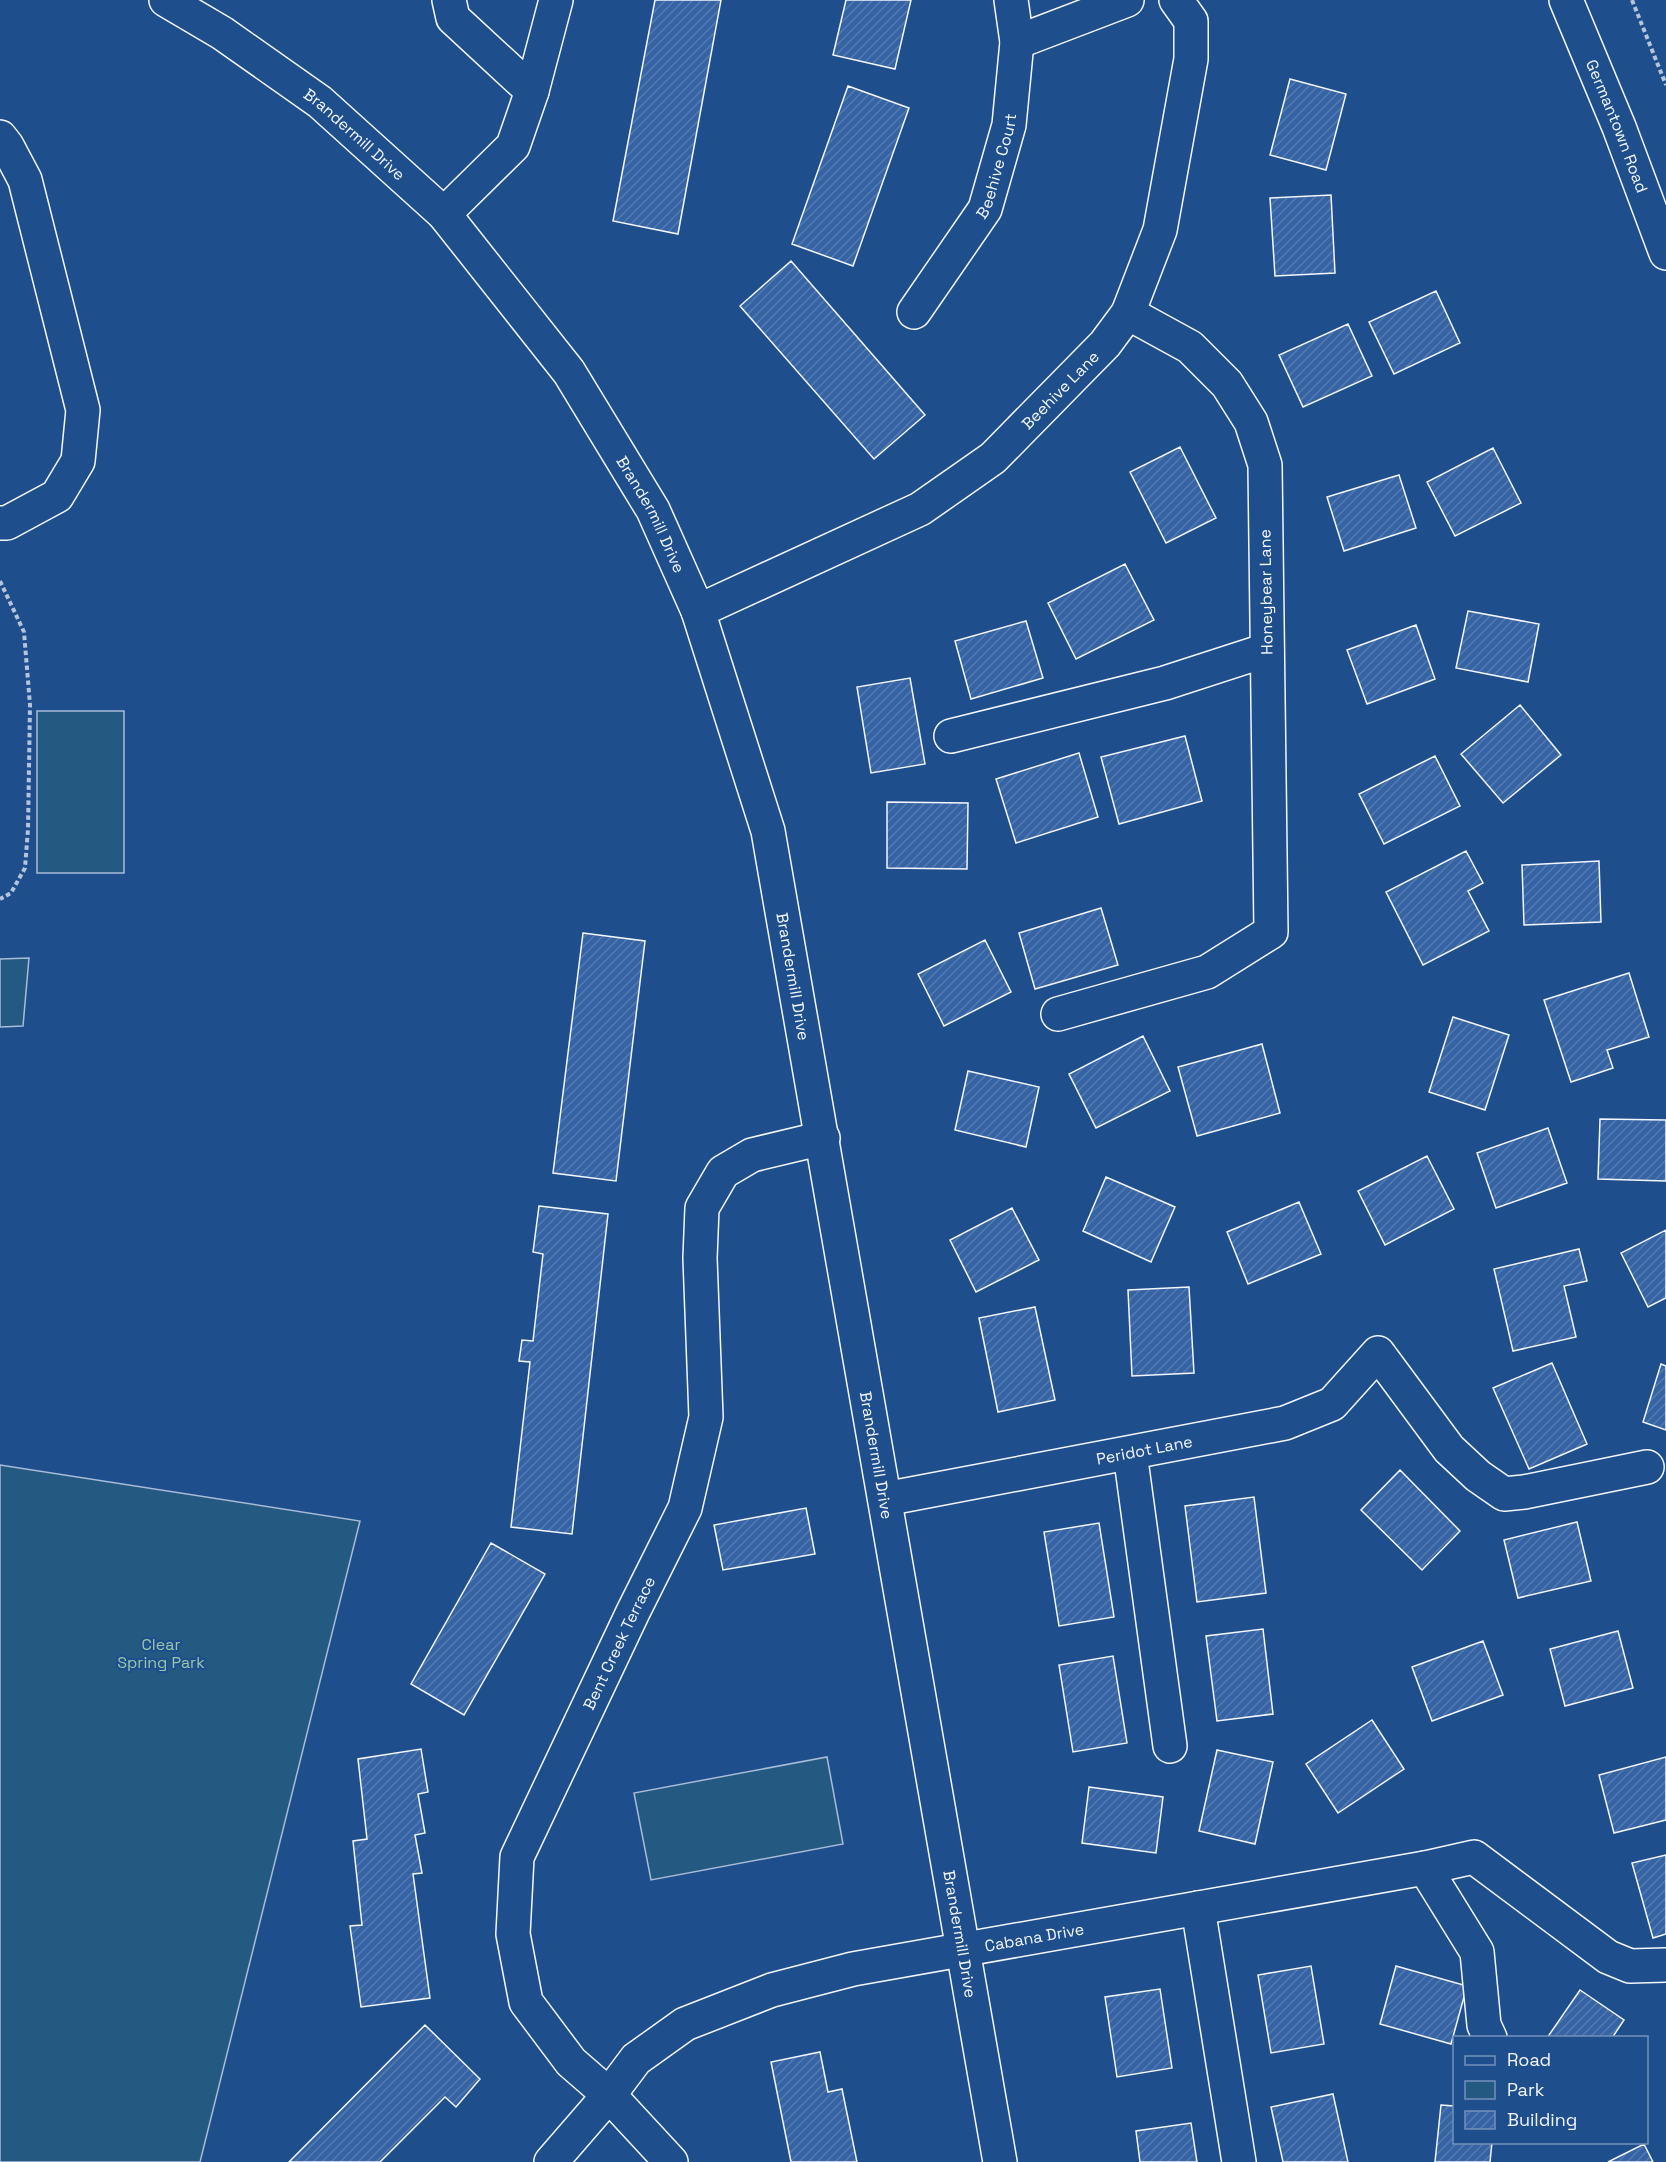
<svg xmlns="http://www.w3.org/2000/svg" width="1666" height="2162" font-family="'Space Grotesk',sans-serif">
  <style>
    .green { fill: #245a82; stroke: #a8bbd7; stroke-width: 1.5 }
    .building { fill: url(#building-hatch); stroke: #f2f6ff; stroke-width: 1.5 }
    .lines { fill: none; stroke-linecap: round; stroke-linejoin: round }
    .minor-casing { stroke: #f2f6ff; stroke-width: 36 }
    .path { stroke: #b3c4dc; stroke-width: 4; stroke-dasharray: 4.5 3; stroke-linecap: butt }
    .minor { stroke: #1f4e8c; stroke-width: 33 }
    .labels { text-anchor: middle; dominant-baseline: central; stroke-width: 4.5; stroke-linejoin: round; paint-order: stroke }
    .street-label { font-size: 16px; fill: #f2f6ff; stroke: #1f4e8c }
    .park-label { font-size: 16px; fill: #97c8a6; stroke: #1f4e8c }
  </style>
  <defs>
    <pattern id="building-hatch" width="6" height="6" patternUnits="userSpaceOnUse" patternTransform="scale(1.5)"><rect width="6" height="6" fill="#3563a3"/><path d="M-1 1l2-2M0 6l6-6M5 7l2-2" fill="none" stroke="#537ab1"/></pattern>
  </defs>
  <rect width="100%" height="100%" fill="#1f4e8c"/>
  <path class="green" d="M37,711H124V873H37Z
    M29,958L23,1026L0,1027V959Z
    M0,1465L360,1521L200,2162H0Z
    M827,1757L843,1844L651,1880L634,1793Z"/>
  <path class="building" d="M655,0H721L678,234L613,221Z
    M846,0H911L895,69L833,55Z
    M1290,79L1346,94L1326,170L1270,155Z
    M848,86L909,108L853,266L792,244Z
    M1331,195L1335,273L1275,276L1270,198Z
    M791,261L925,415L874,459L740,306Z
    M1436,291L1460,343L1394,374L1369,322Z
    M1348,324L1372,376L1303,407L1279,355Z
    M1180,447L1216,518L1166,543L1130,472Z
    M1493,448L1521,503L1455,536L1427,482Z
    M1399,475L1416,528L1344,551L1327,497Z
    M1125,564L1154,620L1076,659L1048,603Z
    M1468,611L1539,624L1528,682L1456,668Z
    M1026,621L1043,678L971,699L955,641Z
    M1416,625L1435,679L1367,704L1347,650Z
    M910,678L925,764L871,773L857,687Z
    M1520,705L1561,755L1503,803L1461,754Z
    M1185,736L1202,801L1119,824L1101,757Z
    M1079,753L1098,817L1016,843L996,779Z
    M1435,756L1460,806L1384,844L1359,794Z
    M887,802L968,803L967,869L887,868Z
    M1466,851L1483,883L1468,891L1489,931L1423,965L1386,892Z
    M1599,861L1601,922L1524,925L1522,865Z
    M1101,908L1118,965L1035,989L1019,933Z
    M583,933L645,941L616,1181L553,1173Z
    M985,940L1011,992L944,1026L918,974Z
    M1629,973L1649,1037L1607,1050L1613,1068L1571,1082L1544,1000Z
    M1453,1017L1509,1035L1485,1110L1429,1092Z
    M1143,1036L1170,1091L1096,1128L1069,1074Z
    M1262,1044L1280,1113L1197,1136L1178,1067Z
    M968,1071L1039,1087L1026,1147L955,1130Z
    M1600,1119L1666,1120V1181L1598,1179Z
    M1548,1128L1567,1183L1496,1208L1477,1153Z
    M1427,1156L1454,1209L1385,1245L1358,1191Z
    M1106,1177L1175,1207L1151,1262L1083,1231Z
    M1299,1202L1321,1254L1248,1284L1227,1232Z
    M539,1206L608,1214L572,1534L511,1527L530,1362L519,1361L522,1340L533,1341L543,1254L533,1252Z
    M1012,1208L1039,1260L976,1292L950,1240Z
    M1666,1230V1298L1648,1307L1621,1253Z
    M1579,1249L1587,1281L1564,1286L1576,1337L1513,1351L1494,1269Z
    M1189,1287L1194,1373L1132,1376L1128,1290Z
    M1035,1307L1055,1400L998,1412L979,1318Z
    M1552,1363L1587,1444L1529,1469L1493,1388Z
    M1661,1364L1666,1366V1430L1643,1422Z
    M1400,1470L1460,1531L1422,1570L1361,1510Z
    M1254,1497L1266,1593L1197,1602L1185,1506Z
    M806,1508L815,1554L723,1570L714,1525Z
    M1577,1522L1591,1581L1518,1598L1504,1540Z
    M1099,1523L1114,1617L1059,1626L1044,1532Z
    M491,1543L545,1574L464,1715L411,1684Z
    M1263,1629L1273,1714L1217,1721L1206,1636Z
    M1618,1631L1633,1688L1565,1706L1550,1649Z
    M1483,1641L1503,1695L1432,1721L1412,1667Z
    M1113,1656L1127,1743L1073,1752L1059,1665Z
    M1372,1720L1404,1769L1338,1813L1306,1764Z
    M421,1749L428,1792L418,1794L425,1833L415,1835L422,1873L413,1874L430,1998L361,2007L350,1926L362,1925L353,1841L367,1839L358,1759Z
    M1217,1750L1273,1762L1255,1844L1199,1831Z
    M1666,1757V1820L1614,1833L1599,1775Z
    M1089,1787L1163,1797L1156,1853L1082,1843Z
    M1666,1855V1934L1653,1938L1632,1863Z
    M1311,1966L1324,2044L1271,2053L1258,1975Z
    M1396,1966L1467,1986L1451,2044L1380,2024Z
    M1160,1989L1172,2068L1117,2077L1105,1997Z
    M1580,1990L1624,2020L1612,2038H1547Z
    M425,2025L480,2079L456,2107L445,2097L380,2162H289Z
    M820,2052L828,2092L842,2089L857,2162H791L771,2062Z
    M1333,2094L1348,2162H1283L1271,2107Z
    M1441,2105L1454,2106V2142H1492L1490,2162H1435Z
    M1191,2123L1197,2162H1140L1136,2131Z
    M1644,2144L1653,2162H1608Z"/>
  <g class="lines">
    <g class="minor-casing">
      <g id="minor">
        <path id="s1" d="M166,0L222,33L320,102L444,214L569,372L653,510L698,611L768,831L1000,2162"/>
        <path d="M449,0L453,18L532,91"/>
        <path id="s2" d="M1566,0L1619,127L1666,253"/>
        <path d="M1017,42L1127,0"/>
        <path d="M0,137L7,146L25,180L83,410L78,461L57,496L7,523H0"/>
        <path d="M444,214L513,146L532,91L556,0"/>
        <path id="s3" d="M914,312L985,209L1009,125L1017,42L1011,0"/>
        <path id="s4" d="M698,611L920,509L993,458L1105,344L1128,313L1160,230L1191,59V21L1176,0"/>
        <path d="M951,736L1165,683L1267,650"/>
        <path d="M1058,1014L1207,972L1271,932L1265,465L1251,422L1227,384L1190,347L1128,313"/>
        <path d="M1130,1453L1170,1746"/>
        <path id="s5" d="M885,1499L1285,1423L1332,1404L1378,1353L1449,1449L1478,1476L1504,1494L1524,1492L1647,1467"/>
        <path d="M1425,1868L1477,1952L1484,2025L1490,2038"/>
        <path d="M1198,1908L1239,2162"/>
        <path id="s6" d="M551,2162L609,2095L636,2059L685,2024L772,1990L853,1969L1425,1868L1474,1857L1608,1957L1630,1966L1666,1965"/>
        <path id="s7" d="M671,2162L609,2095L571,2062L526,2002L513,1934L517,1857L633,1612L685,1508L706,1417L700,1258L702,1208L723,1172L752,1155L823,1138"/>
      </g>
    </g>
    <path class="path" d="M1632,0L1666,85
      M0,581L24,632L30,705L28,829L25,868L11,893L0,899"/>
    <use href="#minor" class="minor"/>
  </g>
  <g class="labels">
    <g class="street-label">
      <text stroke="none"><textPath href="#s2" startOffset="136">Germantown Road</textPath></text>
      <text stroke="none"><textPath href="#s1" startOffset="232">Brandermill Drive</textPath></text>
      <text stroke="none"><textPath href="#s3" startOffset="170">Beehive Court</textPath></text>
      <text stroke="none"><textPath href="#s4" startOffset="429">Beehive Lane</textPath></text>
      <text stroke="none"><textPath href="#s1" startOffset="718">Brandermill Drive</textPath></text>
      <text transform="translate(1266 592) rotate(-91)">Honeybear Lane</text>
      <text stroke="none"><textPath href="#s1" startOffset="1204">Brandermill Drive</textPath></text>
      <text stroke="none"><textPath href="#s5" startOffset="264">Peridot Lane</textPath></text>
      <text stroke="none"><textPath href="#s1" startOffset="1690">Brandermill Drive</textPath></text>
      <text stroke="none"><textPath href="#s7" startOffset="600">Bent Creek Terrace</textPath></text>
      <text stroke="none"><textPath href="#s1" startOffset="2176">Brandermill Drive</textPath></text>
      <text stroke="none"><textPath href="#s6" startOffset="555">Cabana Drive</textPath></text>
    </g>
    <g class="park-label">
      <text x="161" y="1644">Clear<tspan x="161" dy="18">Spring Park</tspan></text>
    </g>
  </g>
  <rect x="1453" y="2036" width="195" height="108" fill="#1f4e8c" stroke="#7391ba" stroke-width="1.5"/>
  <rect x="1465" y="2056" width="30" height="9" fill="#1f4e8c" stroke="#7391ba" stroke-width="1.5"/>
  <text x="1507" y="2066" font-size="18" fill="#f2f6ff">Road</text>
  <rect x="1465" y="2081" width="30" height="18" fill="#245a82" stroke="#7391ba" stroke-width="1.5"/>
  <text x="1507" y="2096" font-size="18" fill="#f2f6ff">Park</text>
  <rect x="1465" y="2111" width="30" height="18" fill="url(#building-hatch)" stroke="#7391ba" stroke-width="1.5"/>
  <text x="1507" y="2126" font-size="18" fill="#f2f6ff">Building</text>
</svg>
